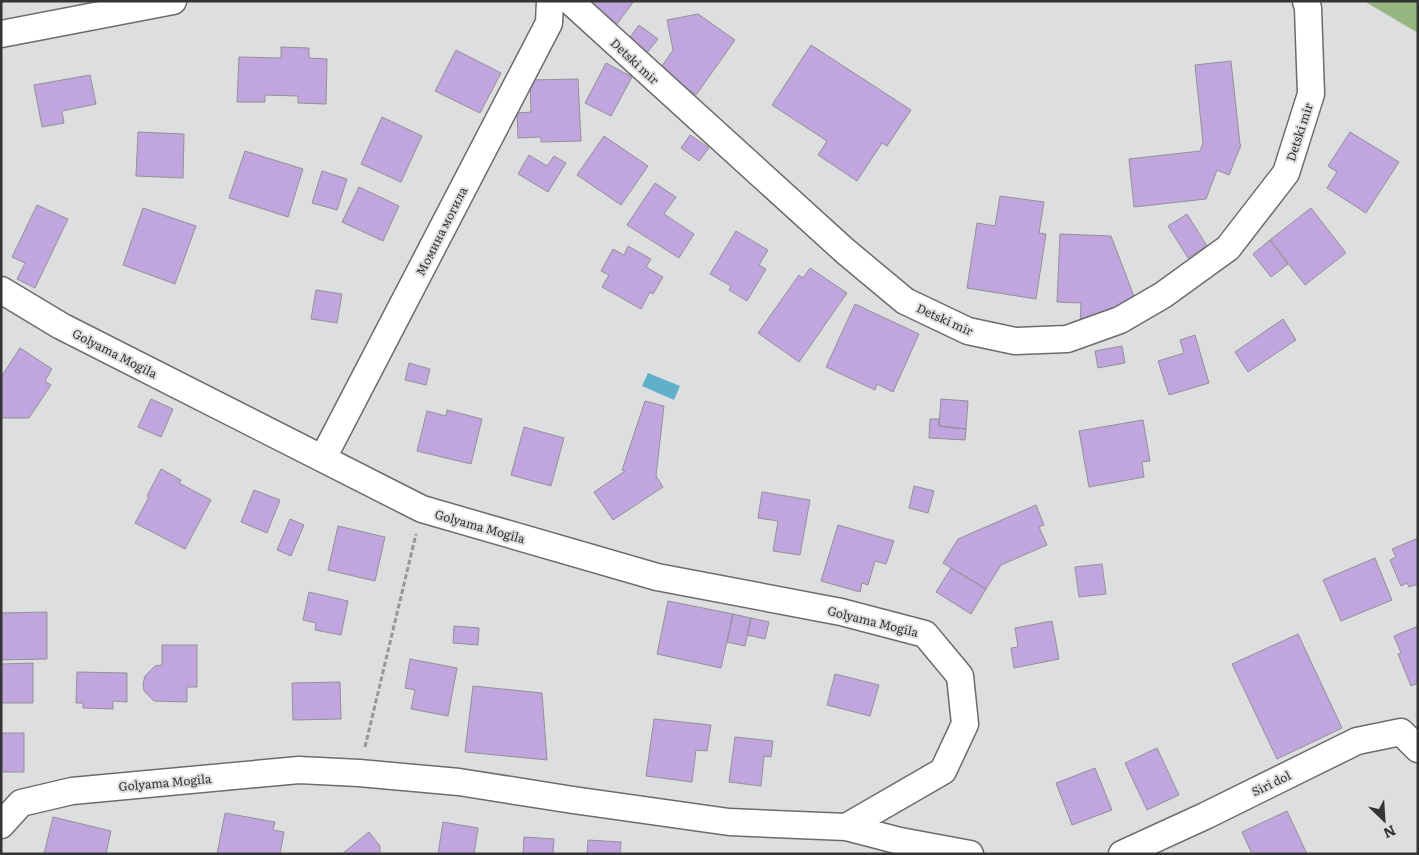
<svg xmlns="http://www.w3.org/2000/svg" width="1419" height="855" font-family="Literata,serif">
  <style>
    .forest { fill: #96b880 }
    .water { fill: #60b0c9 }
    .building { fill: #c0a5de; stroke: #939294 }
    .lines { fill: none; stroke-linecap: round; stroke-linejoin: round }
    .street-casing { stroke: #6b6c6e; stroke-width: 29 }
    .path { stroke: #969798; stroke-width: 3; stroke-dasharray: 5 2.5; stroke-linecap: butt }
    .street { stroke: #fff; stroke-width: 26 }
    .labels { text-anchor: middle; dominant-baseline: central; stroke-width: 4; stroke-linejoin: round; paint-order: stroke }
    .street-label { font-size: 12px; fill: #333434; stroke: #dddee0 }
  </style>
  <rect width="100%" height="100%" fill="#dddee0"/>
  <path class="forest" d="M1364,1H1418V33Z"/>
  <path class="water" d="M648,373L680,386L674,400L642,386Z"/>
  <path class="building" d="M582,1H634L614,28Z
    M698,14L735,40L696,95L660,69L673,50L667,20Z
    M639,25L658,39L645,55L627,41Z
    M811,45L911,110L887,146L882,143L857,181L818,155L827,141L772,105Z
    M281,47L309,48V58L327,59L326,104L298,103V96L265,95V102H237L239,57L281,58Z
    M456,50L501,73L480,113L435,91Z
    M1231,61L1240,144L1241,145L1229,175L1217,170L1206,199L1134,207L1129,159L1200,151L1203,143L1195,65Z
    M606,63L632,77L611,116L585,103Z
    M90,75L96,104L62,111L64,123L42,127L34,85Z
    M578,79L581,141L541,142V137L518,138L517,113L531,112L530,80Z
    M382,117L422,136L401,182L361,164Z
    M138,132L184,134L183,178L136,176Z
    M1350,132L1399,162L1366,213L1327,188L1337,172L1328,166Z
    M690,135L709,148L699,161L681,148Z
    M604,136L648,166L621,205L577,175Z
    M245,151L303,169L288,217L229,198Z
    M529,155L547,166L554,156L566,163L548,192L518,174Z
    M322,171L347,179L337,210L312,203Z
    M655,183L676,197L664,214L694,234L679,258L627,225Z
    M359,187L399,206L383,241L342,222Z
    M1000,196L1044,202L1039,233L1046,234L1036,299L967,288L977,223L995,226Z
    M37,205L68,219L35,288L17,279L25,263L12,257Z
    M143,208L196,226L175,284L123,265Z
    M1311,208L1346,253L1305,285L1270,240Z
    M1187,214L1207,246L1188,258L1168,226Z
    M736,231L768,250L759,265L766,269L747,301L729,290L731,286L710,274Z
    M1060,234L1111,236L1137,304L1080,325L1081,303L1057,302Z
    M1270,240L1288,264L1271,277L1253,254Z
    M628,246L651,259L646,267L663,277L653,294L650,292L641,309L602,287L609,275L601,271L613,249L624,255Z
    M810,268L847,293L799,362L758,333L799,275L803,278Z
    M316,290L342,294L337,323L311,319Z
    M855,304L919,334L893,392L877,384L875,390L826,367Z
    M1283,319L1296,340L1248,372L1235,352Z
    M1195,335L1209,383L1169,395L1158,361L1184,353L1180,340Z
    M1122,346L1125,363L1098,368L1095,351Z
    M20,348L52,369L45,381L51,385L29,418H1V377Z
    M409,363L430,369L426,385L405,380Z
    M151,399L173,409L161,437L138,427Z
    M941,399L968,401L966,429L939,426Z
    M645,401L664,406L656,476L663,487L613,520L594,492L625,471L622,470Z
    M447,410L482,419L471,464L417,451L427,411L446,416Z
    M930,419H939V426L966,429L965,440L929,438Z
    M1143,420L1150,461L1142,462L1144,477L1089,487L1079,431Z
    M524,427L564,438L551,486L511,475Z
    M161,469L181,480L179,483L211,500L185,549L135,523L149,497L147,496Z
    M914,486L934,491L928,513L909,508Z
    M254,490L280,500L267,533L241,522Z
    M762,492L810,500L800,555L773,551L778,521L758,518Z
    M1036,505L1044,525L1039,527L1047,545L1001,565L986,589L943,563L958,539Z
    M290,519L304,525L291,556L277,550Z
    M838,525L894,541L886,564L875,561L868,585L862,583L860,592L821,581Z
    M338,526L385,537L375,581L328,570Z
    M1418,538V584L1409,587L1407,583L1401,586L1390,560L1396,557L1392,549Z
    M1375,558L1392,600L1341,621L1323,580Z
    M1102,564L1106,594L1079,597L1075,567Z
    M951,568L986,589L971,614L936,592Z
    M309,592L348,601L341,635L315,630L316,623L303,620Z
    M668,601L733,614L721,668L657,654Z
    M47,612V659L1,660V613Z
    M733,614L751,618L745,646L727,642Z
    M751,618L769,622L765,639L747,635Z
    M1052,621L1059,659L1014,668L1011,648L1018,647L1015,628Z
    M454,626L479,628L478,645L453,643Z
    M1418,626V683L1411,686L1398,654L1401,653L1394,636Z
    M1298,634L1342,728L1277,759L1232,664Z
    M162,645H197V687H187V702L154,701L144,691L143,684L145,676L155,666L162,665Z
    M410,659L457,668L448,716L411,709L415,690L405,688Z
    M33,663V703H1V664Z
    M77,672L127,673V702L113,701V709L83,708V703H76Z
    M835,674L879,685L870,716L827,705Z
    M340,682L341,719L293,720L292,683Z
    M473,686L542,693L547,760L465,752Z
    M654,719L711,725L707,751L696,750L692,782L646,776Z
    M1,733H24V772H1Z
    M735,737L773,741L771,757L764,756L761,786L729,782Z
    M1157,748L1179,795L1147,810L1125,763Z
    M1095,768L1112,810L1072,825L1056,783Z
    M1287,811L1307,854H1252L1242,832Z
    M225,813L275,822L273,830L284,832L280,854H217Z
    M53,817L111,831L106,854H44Z
    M443,822L478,828L474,854H438Z
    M369,832L380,846V854H342Z
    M524,837L554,839L553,854H523Z
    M588,840L621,842L620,854H587Z"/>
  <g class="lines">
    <g class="street-casing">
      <path id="street" d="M570,1L845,251L905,301L968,331L1015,341L1067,339L1120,320L1163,295L1228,248L1286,173L1311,94L1308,8L1306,1
        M1,34L173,1
        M1,290L61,326L422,509L657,577L841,612L925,634L960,676L965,724L943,771L846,827
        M323,458L549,23L550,1
        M1,825L21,803L72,791L299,770L359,773L459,782L573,800L729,822L846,827L900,841L970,854
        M1122,854L1205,816L1357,741L1401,732L1418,749"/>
    </g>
    <path class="path" d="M365,747L416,534"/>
    <use href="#street" class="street"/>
  </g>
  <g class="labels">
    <g class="street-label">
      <text transform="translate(635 61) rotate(43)">Detski mir</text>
      <text transform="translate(1299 132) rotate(-72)">Detski mir</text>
      <text transform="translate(441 231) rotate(-63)">Момина могила</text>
      <text transform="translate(945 319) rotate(24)">Detski mir</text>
      <text transform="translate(115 353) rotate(27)">Golyama Mogila</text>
      <text transform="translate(480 526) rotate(16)">Golyama Mogila</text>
      <text transform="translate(873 621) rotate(14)">Golyama Mogila</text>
      <text transform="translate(165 782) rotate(-5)">Golyama Mogila</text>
      <text transform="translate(1271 783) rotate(-26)">Siri dol</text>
    </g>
  </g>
  <rect width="1419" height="855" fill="none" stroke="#333434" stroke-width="5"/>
  <g transform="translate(1384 820) rotate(155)" stroke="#dddee0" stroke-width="4" paint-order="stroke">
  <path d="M0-4L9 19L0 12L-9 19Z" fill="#333434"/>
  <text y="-8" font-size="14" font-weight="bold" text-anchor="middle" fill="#333434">N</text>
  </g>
</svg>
